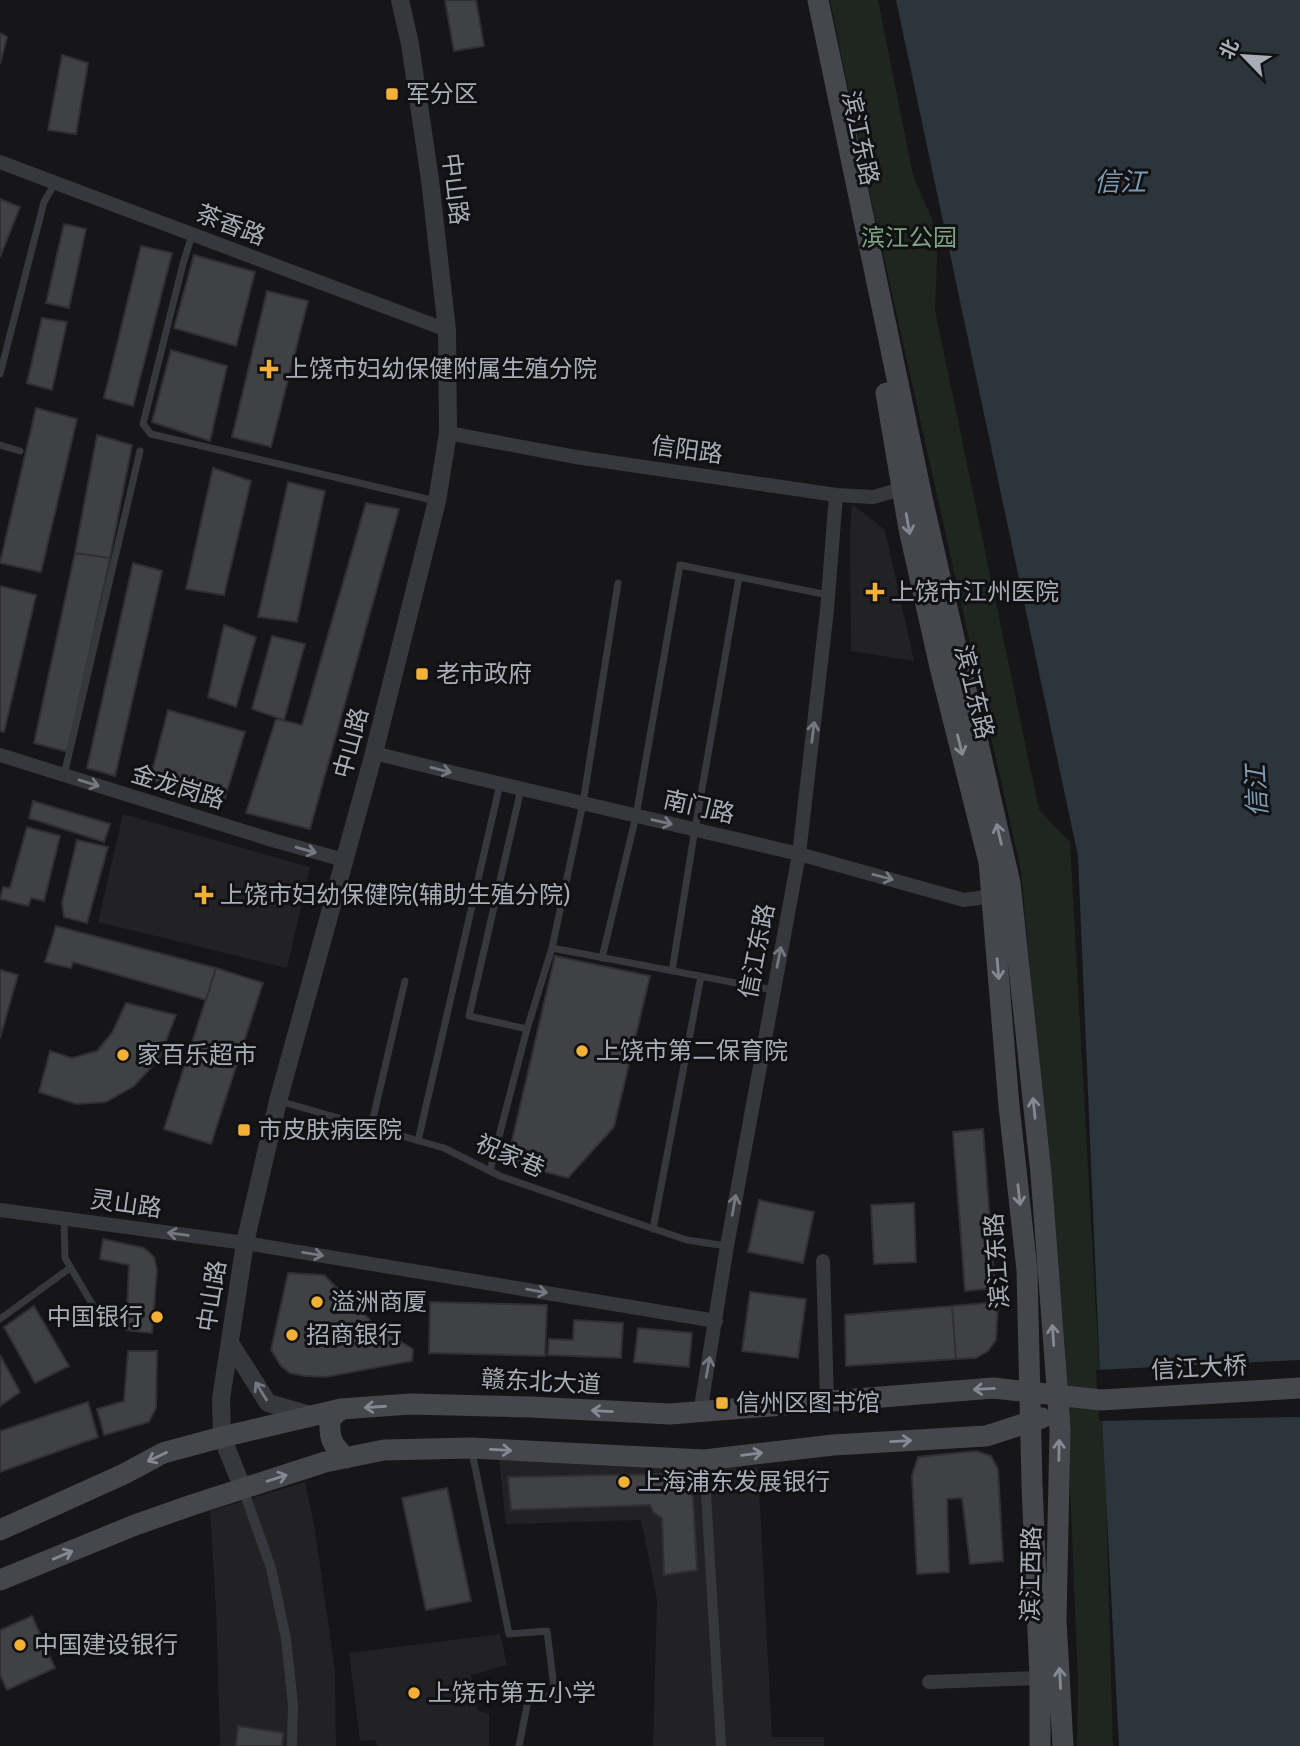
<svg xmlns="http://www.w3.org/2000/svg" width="1300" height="1746" font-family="'Fira Sans Condensed','Noto Sans SC',sans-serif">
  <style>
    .built { fill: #222225 }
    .green { fill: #1e261f }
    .water { fill: #2c353c }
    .pier { fill: #161618 }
    .building { fill: #404145; stroke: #303034; stroke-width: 2 }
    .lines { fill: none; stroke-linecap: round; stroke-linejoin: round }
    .service { stroke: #37383d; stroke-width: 7 }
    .pedestrian { stroke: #37383d; stroke-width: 10 }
    .minor { stroke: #37383d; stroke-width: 14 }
    .tertiary { stroke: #37383d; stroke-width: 18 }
    .secondary { stroke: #45474d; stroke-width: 21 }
    .oneway { stroke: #858993 }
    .oneway2 { stroke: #757881 }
    .poi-dot { fill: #f2b134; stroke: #111113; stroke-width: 2.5 }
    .labels { text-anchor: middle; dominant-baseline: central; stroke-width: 6; stroke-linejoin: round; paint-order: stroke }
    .poi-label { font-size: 24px; fill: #a8adb8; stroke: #111113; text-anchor: start }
    .street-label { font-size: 24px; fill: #a8adb8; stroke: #111113 }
    .park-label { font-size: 24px; fill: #7fa381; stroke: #111113 }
    .water-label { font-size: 26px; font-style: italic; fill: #7f9bb3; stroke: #111113 }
  </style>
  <rect width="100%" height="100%" fill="#161618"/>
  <path class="built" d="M852,504L885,530L914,661L851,651L850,532Z
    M123,814L310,867L287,968L98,922Z
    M499,1460L758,1467L772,1737H824V1746H653L657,1599L641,1520L506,1524Z
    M305,1482L314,1524L335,1671L336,1746H219L220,1743L216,1609L210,1511Z
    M500,1634L507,1665L471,1675L478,1711L489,1714V1746H377L375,1740L360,1741L349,1653Z"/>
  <path class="green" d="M830,0H878L913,175L938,234L935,310L1039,810L1070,842L1106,1492L1113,1746H1077L1078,1680L1064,1341L1021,871L868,186Z"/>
  <path class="water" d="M896,0H1300V1746H1119L1101,1400L1078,856Z"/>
  <path class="pier" d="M1300,1360V1417L1099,1421L1096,1370Z"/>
  <path class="building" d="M445,0H476L484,46L454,51Z
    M0,33L7,37L0,64Z
    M62,55L88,63L76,134L48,130Z
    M0,199L20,207L0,257Z
    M64,224L86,229L69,308L46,303Z
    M141,246L172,253L133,406L104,398Z
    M194,255L255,272L236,346L174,328Z
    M267,291L308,301L271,447L232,437Z
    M42,318L67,322L52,390L27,383Z
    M171,350L227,366L210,441L152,422Z
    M36,408L77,419L41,572L0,563Z
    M97,435L132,445L110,558L75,553Z
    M213,468L251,481L224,595L186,589Z
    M288,482L325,491L297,622L258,617Z
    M366,503L399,509L310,829L246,813L276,719L302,725Z
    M75,553L110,558L68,752L34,743Z
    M133,563L162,571L115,776L87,768Z
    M0,586L36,595L4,732L0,731Z
    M224,625L256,637L236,707L208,697Z
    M272,636L305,644L284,720L252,709Z
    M168,710L245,732L224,801L150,779Z
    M33,801L110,824L104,842L29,818Z
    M27,827L60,836L44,901L31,898L28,906L0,899L3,887L10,888Z
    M77,840L108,847L87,923L64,917L62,903Z
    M56,926L216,968L206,1000L73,962L71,968L45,962Z
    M555,956L650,976L614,1127L568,1178L507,1162Z
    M216,968L263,983L211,1144L164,1129Z
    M0,970L18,975L0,1038Z
    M126,1003L176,1015L159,1059L134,1086L106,1102L77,1104L39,1092L50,1051L72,1058L97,1051L112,1033Z
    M983,1129L995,1288L965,1291L953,1132Z
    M759,1200L814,1212L803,1263L748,1252Z
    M914,1203L916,1262L874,1264L871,1205Z
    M103,1239L144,1248L154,1257L157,1269L152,1333L126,1330L129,1265L100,1259Z
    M288,1273L324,1275L379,1329L413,1349L412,1361L325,1377L305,1376L290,1373L281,1366L271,1350Z
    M750,1292L806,1299L798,1358L742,1351Z
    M430,1302L547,1305L545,1356L429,1353Z
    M998,1302L996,1340L988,1351L976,1358L956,1359L952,1306Z
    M34,1306L69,1366L35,1383L4,1327Z
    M952,1306L956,1359L846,1366L845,1315Z
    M574,1320L623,1323L621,1358L548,1355L549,1339L573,1340Z
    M638,1328L692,1333L689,1367L634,1362Z
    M128,1351H157L156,1408L149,1422L104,1435L97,1409L124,1401Z
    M0,1355L20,1392L0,1406Z
    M88,1402L98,1437L0,1472V1431Z
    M976,1451L991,1456L998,1469L1003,1561L970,1564L962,1498L947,1499L949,1572L917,1574L912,1476L918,1457Z
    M663,1474L684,1480L693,1497L697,1570L664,1575L662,1518L653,1512L650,1505L511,1510L508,1477Z
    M447,1488L471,1601L426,1610L402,1498Z
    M32,1616L55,1668L7,1690L0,1675V1630Z
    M238,1726L283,1733L282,1746H236Z"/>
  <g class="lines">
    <path class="service" d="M192,235L183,264L143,424L151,434L436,501
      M0,374L44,202L55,183
      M0,445L20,451
      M64,775L140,451
      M521,789L469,1016L527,1029L552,948L583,803L618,583
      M552,948L773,990
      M602,958L636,816L680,565L828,595
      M672,971L695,829L739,577
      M279,1101L444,1148L500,1176L601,1211L687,1240L727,1246
      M371,1127L405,981
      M418,1141L500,784
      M490,1171L527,1029
      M64,1219L65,1258L101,1319
      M653,1229L701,976
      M0,1319L70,1268
      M472,1452L509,1634L547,1631L555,1695L528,1701L519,1746"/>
    <path class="pedestrian" d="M704,1460L721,1746
      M243,1489L271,1568L286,1639L293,1705L292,1746"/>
    <path class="minor" d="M0,162L447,330
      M448,433L576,457L836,495L873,497L909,487
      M374,753L459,774L799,854L964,900L992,896L998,893
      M0,755L272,840L344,860
      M0,1210L245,1243L716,1321
      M823,1261L827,1402
      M700,1413L727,1246L799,854L827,610L836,495
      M929,1682L1040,1678"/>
    <path class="tertiary" d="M230,1343L268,1403L310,1415
      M243,1489L222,1437L221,1399L245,1243L278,1101L374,753L437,501L448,433L447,330L430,180L410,44L400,0"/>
    <path class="secondary" d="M818,0L922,498L1010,883L1041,1174L1059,1413L1060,1432L1056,1620L1063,1746
      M886,393L909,529L940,667L989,862L1009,1106L1027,1270L1032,1485L1040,1678V1746
      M341,1409L330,1419C329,1439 332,1445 346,1458
      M0,1530L124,1474L163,1453L222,1437L341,1409L410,1404L530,1407L670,1414L993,1388L1101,1400L1300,1388
      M0,1580L135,1525L192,1505L325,1462L384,1450L471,1448L704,1460L833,1445L986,1436L1042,1418"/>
  </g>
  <defs><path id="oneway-shaft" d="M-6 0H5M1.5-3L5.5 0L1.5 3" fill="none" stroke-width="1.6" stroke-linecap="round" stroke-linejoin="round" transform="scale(1.75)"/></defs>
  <g class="oneway">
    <use href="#oneway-shaft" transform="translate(908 524) rotate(80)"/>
    <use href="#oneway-shaft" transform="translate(960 745) rotate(76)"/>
    <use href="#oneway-shaft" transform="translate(999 834) rotate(-103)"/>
    <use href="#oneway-shaft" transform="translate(998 969) rotate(85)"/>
    <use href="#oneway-shaft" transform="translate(1034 1108) rotate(-96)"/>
    <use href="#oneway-shaft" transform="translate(1019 1195) rotate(84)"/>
    <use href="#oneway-shaft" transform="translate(1053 1335) rotate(-94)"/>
    <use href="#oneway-shaft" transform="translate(984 1389) rotate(177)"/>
    <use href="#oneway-shaft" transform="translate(375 1407) rotate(176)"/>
    <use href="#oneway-shaft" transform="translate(602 1411) rotate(-177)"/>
    <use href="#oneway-shaft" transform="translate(901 1441) rotate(-3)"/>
    <use href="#oneway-shaft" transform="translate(501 1450) rotate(3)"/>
    <use href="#oneway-shaft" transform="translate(1059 1450) rotate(-89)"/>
    <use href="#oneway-shaft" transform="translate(752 1454) rotate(-7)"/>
    <use href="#oneway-shaft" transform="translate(157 1457) rotate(155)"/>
    <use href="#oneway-shaft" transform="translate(277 1478) rotate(-18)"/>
    <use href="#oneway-shaft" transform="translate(63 1555) rotate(-23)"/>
    <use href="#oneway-shaft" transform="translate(1060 1678) rotate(-93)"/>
  </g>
  <g class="oneway2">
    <use href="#oneway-shaft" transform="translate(813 732) rotate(-83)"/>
    <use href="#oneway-shaft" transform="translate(441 770) rotate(14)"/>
    <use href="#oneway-shaft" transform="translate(89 783) rotate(17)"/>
    <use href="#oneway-shaft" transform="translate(662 822) rotate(13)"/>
    <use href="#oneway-shaft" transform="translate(306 850) rotate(16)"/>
    <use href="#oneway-shaft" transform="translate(883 877) rotate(15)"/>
    <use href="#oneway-shaft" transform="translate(779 957) rotate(-79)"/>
    <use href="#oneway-shaft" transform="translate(734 1205) rotate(-80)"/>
    <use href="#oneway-shaft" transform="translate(178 1234) rotate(-172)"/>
    <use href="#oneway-shaft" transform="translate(313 1254) rotate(9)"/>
    <use href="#oneway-shaft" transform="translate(537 1291) rotate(10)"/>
    <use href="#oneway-shaft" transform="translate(708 1367) rotate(-80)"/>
    <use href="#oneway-shaft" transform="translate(261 1391) rotate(-122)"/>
  </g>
  <g class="poi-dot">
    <rect x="385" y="87" width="14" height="14" rx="3.5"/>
    <path d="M265.5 358.5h7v7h7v7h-7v7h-7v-7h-7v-7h7z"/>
    <path d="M871.5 581.5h7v7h7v7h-7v7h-7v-7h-7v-7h7z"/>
    <rect x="415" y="667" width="14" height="14" rx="3.5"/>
    <path d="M200.5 884.5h7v7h7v7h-7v7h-7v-7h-7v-7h7z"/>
    <circle cx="582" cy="1051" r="7"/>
    <circle cx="123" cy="1055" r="7"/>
    <rect x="237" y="1123" width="14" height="14" rx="3.5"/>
    <circle cx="317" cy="1302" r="7"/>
    <circle cx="157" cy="1317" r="7"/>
    <circle cx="292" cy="1335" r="7"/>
    <rect x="715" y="1396" width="14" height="14" rx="3.5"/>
    <circle cx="624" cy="1482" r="7"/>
    <circle cx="20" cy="1645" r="7"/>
    <circle cx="414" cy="1693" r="7"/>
  </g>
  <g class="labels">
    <g class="poi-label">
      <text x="406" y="94">军分区</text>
      <text x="285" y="369">上饶市妇幼保健附属生殖分院</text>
      <text x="891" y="592">上饶市江州医院</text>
      <text x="436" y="674">老市政府</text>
      <text x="220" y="895">上饶市妇幼保健院(辅助生殖分院)</text>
      <text x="596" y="1051">上饶市第二保育院</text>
      <text x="137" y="1055">家百乐超市</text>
      <text x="258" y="1130">市皮肤病医院</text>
      <text x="331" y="1302">溢洲商厦</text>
      <text x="143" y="1317" text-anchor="end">中国银行</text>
      <text x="306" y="1335">招商银行</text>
      <text x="736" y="1403">信州区图书馆</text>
      <text x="638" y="1482">上海浦东发展银行</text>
      <text x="34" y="1645">中国建设银行</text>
      <text x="428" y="1693">上饶市第五小学</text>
    </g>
    <g class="street-label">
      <text transform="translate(860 138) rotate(78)">滨江东路</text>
      <text transform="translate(455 189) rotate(83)">中山路</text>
      <text transform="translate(231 225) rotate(21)">茶香路</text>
      <text transform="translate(687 450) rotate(8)">信阳路</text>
      <text transform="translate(974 692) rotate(76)">滨江东路</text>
      <text transform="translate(351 743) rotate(-75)">中山路</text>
      <text transform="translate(178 787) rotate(17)">金龙岗路</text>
      <text transform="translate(699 807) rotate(13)">南门路</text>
      <text transform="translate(757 951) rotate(-79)">信江东路</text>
      <text transform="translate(510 1156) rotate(23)">祝家巷</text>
      <text transform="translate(126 1204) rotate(8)">灵山路</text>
      <text transform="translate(997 1261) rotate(-94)">滨江东路</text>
      <text transform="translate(212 1296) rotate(-81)">中山路</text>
      <text transform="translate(1199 1368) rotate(-3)">信江大桥</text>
      <text transform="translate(541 1382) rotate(3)">赣东北大道</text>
      <text transform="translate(1031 1574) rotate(-89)">滨江西路</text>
    </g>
    <g class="park-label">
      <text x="909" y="238">滨江公园</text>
    </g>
    <g class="water-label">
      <text x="1120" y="182">信江</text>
      <text transform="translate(1257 791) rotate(-93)">信江</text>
    </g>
  </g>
  <g transform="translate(1244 56) rotate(295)" stroke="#111113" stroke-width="5" paint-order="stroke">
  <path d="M0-5L12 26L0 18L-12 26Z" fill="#a8adb8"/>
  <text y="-10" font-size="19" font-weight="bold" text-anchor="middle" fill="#a8adb8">北</text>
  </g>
</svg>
